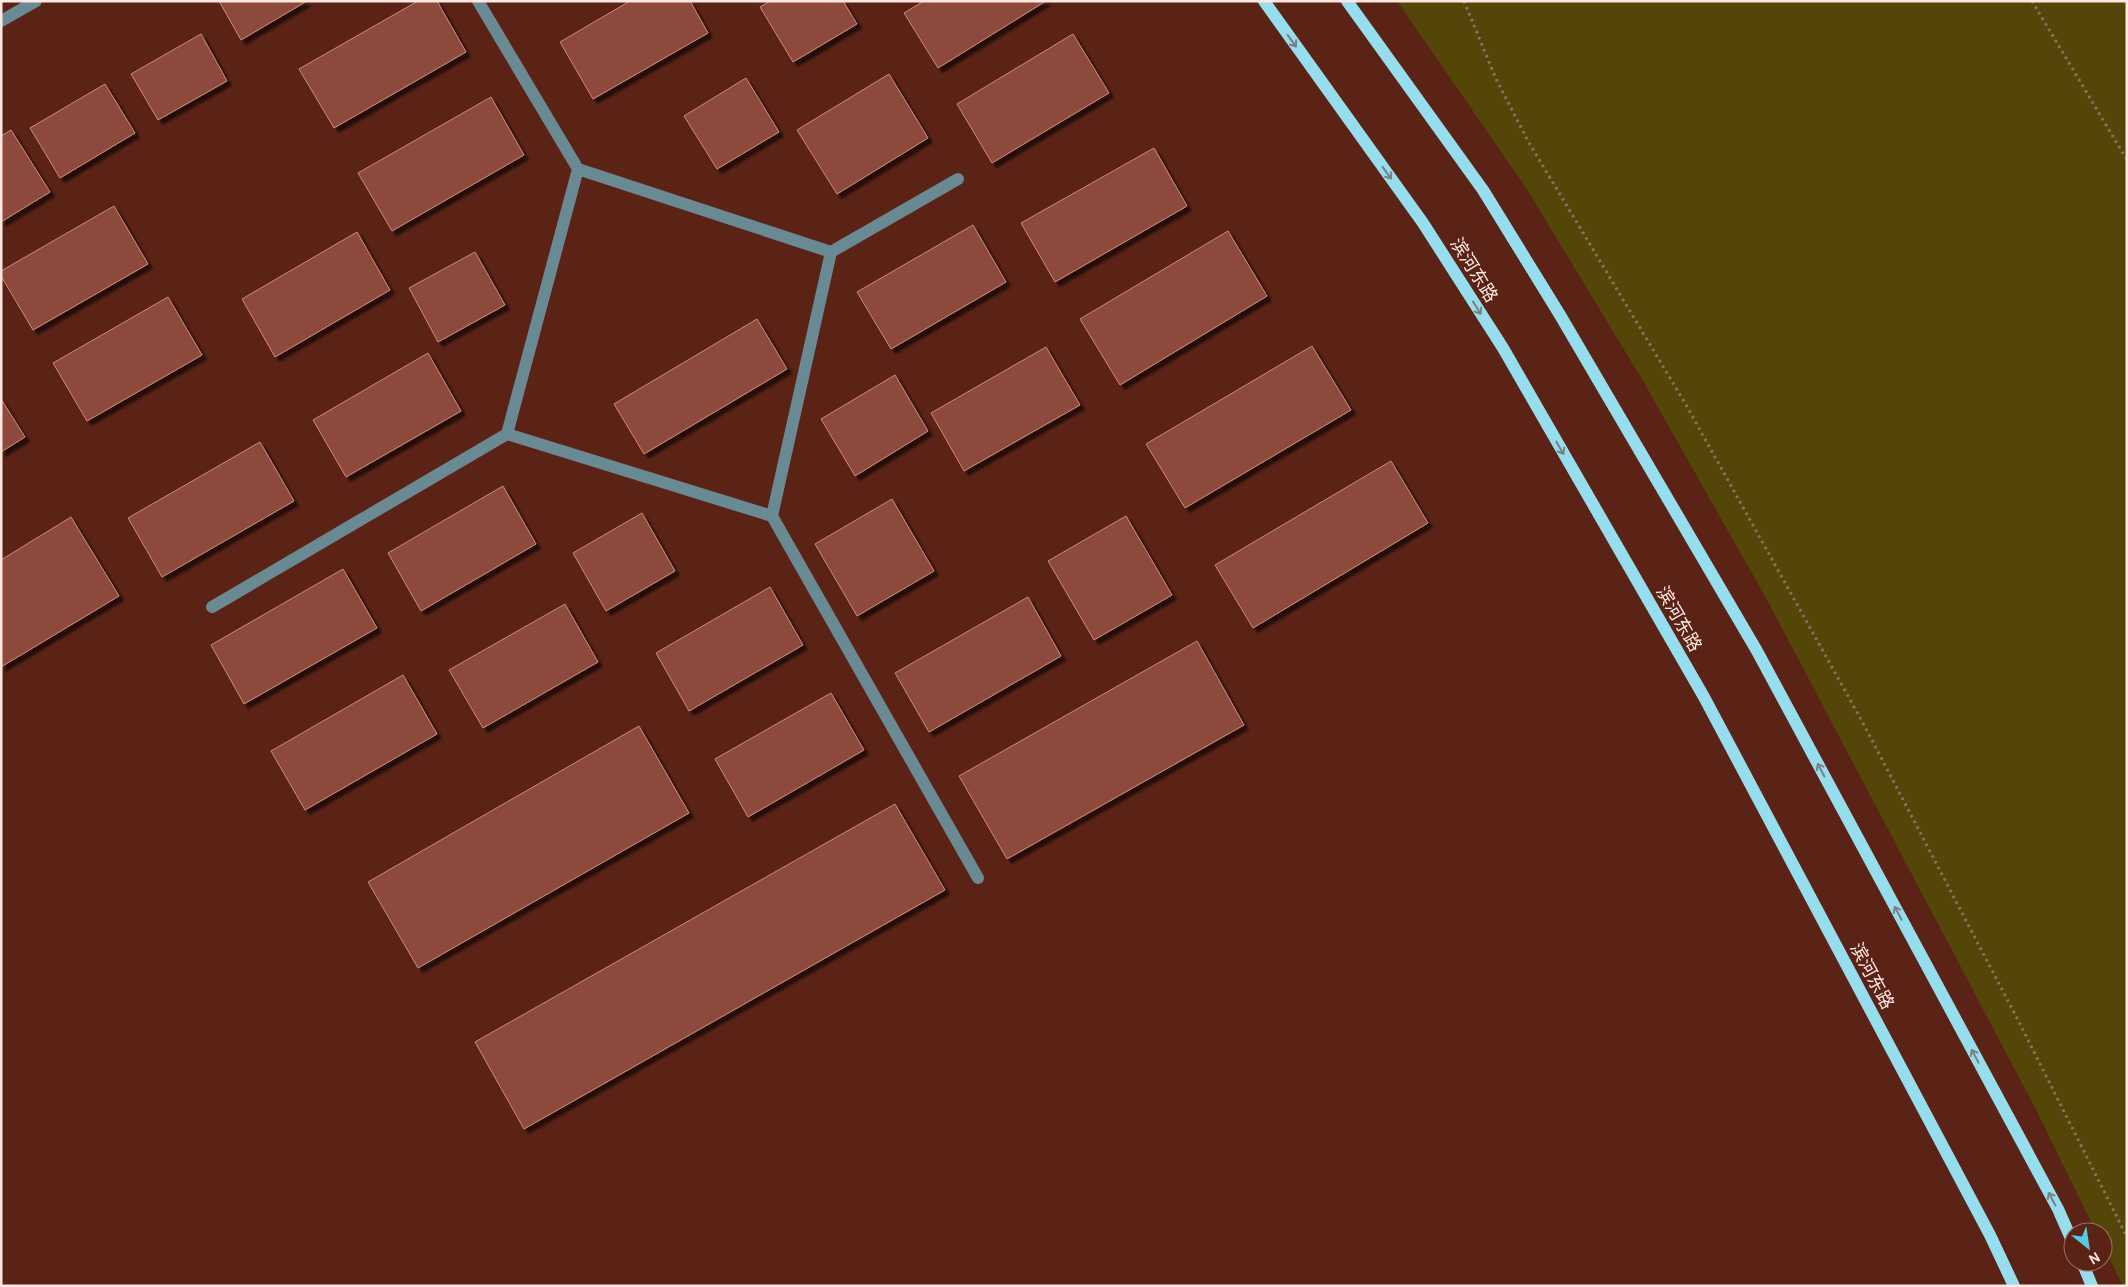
<svg xmlns="http://www.w3.org/2000/svg" width="2128" height="1287" font-family="Cabin,'Noto Sans SC',sans-serif">
  <style>
    .green { fill: #544509 }
    .building { fill: #8d4a3b; stroke: #ce8a79; filter: url(#shadow) }
    .lines { fill: none; stroke-linecap: round; stroke-linejoin: round }
    .path { stroke: #986b62; stroke-width: 3; stroke-dasharray: 2.5 4; stroke-linecap: butt }
    .minor { stroke: #698a92; stroke-width: 12 }
    .major { stroke: #96dded; stroke-width: 12 }
    .oneway { stroke: #788082 }
    .labels { text-anchor: middle; dominant-baseline: central; stroke-width: 4; stroke-linejoin: round; paint-order: stroke }
    .street-label { font-size: 18px; fill: #ffe8e2; stroke: #5b2216 }
  </style>
  <defs>
    <filter id="shadow"><feDropShadow dx="4.5" dy="4.5" stdDeviation="1" flood-color="#0009"/></filter>
  </defs>
  <rect width="100%" height="100%" fill="#5b2216"/>
  <path class="green" d="M1397,1H2127V1286H2123L2103,1246V1232H2096L2033,1104L1766,598L1643,381L1528,191Z"/>
  <path class="building" d="M219,1H307L241,40Z
    M418,1H437L466,52L334,128L299,69Z
    M630,1H690L708,33L593,99L560,42Z
    M770,1H843L857,24L793,62L760,7Z
    M924,1H1046L938,68L904,13Z
    M201,34L227,81L158,120L131,74Z
    M1073,34L1109,93L992,163L957,104Z
    M889,74L928,138L837,194L797,130Z
    M746,78L779,132L717,169L684,116Z
    M105,84L135,133L60,178L30,128Z
    M491,97L524,155L392,231L358,173Z
    M11,130L50,192L1,222V136Z
    M1154,148L1187,206L1055,282L1021,223Z
    M114,206L148,264L33,330L1,276V271Z
    M973,225L1006,282L891,349L857,292Z
    M1228,231L1267,296L1120,385L1080,319Z
    M357,232L390,290L275,357L242,299Z
    M475,252L505,305L438,342L409,288Z
    M168,297L202,355L87,421L53,363Z
    M757,319L787,369L644,454L614,404Z
    M1312,346L1351,410L1185,508L1146,444Z
    M1046,347L1080,405L964,471L931,413Z
    M428,353L461,411L346,477L313,420Z
    M895,375L928,431L855,476L821,419Z
    M1,399L25,437L1,452Z
    M260,442L294,501L162,577L128,518Z
    M1391,461L1428,523L1253,628L1215,565Z
    M503,486L536,544L421,611L388,553Z
    M892,499L934,571L857,616L815,544Z
    M642,513L675,571L606,611L573,553Z
    M1126,516L1172,595L1094,640L1048,561Z
    M71,517L119,596L1,667V560Z
    M343,569L377,628L244,704L211,645Z
    M770,587L803,645L689,711L656,653Z
    M1028,597L1061,656L929,732L895,673Z
    M565,604L598,662L483,728L449,670Z
    M1197,641L1244,725L1007,859L959,776Z
    M403,675L437,734L305,810L271,751Z
    M831,693L864,750L748,817L715,759Z
    M639,726L689,813L418,968L368,882Z
    M895,804L945,890L524,1129L475,1042Z"/>
  <g class="lines">
    <path class="path" d="M1464,1L1496,79L1528,141L1685,403L1863,723L2020,1024L2127,1237
      M2032,1L2127,160"/>
    <path class="minor" d="M478,1L578,169L507,434L772,516L978,878
      M1,21L36,1
      M578,169L831,252L772,516
      M831,252L958,179
      M212,607L507,434"/>
    <path class="major" d="M1264,1L1423,223L1503,348L1704,697L1990,1235L2014,1286
      M1347,1L1483,190L1560,315L1757,651L2058,1209L2073,1243
      M2082,1262L2092,1286"/>
  </g>
  <defs><path id="oneway-shaft" d="M-6 0H5M1.5-3L5.5 0L1.5 3" fill="none" stroke-width="1.6" stroke-linecap="round" stroke-linejoin="round" transform="scale(1.25)"/></defs>
  <g class="oneway">
    <use href="#oneway-shaft" transform="translate(1292 41) rotate(54)"/>
    <use href="#oneway-shaft" transform="translate(1387 173) rotate(54)"/>
    <use href="#oneway-shaft" transform="translate(1477 308) rotate(58)"/>
    <use href="#oneway-shaft" transform="translate(1560 448) rotate(60)"/>
    <use href="#oneway-shaft" transform="translate(1821 770) rotate(-118)"/>
    <use href="#oneway-shaft" transform="translate(1898 913) rotate(-118)"/>
    <use href="#oneway-shaft" transform="translate(1975 1056) rotate(-118)"/>
    <use href="#oneway-shaft" transform="translate(2052 1199) rotate(-118)"/>
  </g>
  <g class="labels">
    <g class="street-label">
      <text transform="translate(1474 270) rotate(58)">滨河东路</text>
      <text transform="translate(1679 619) rotate(60)">滨河东路</text>
      <text transform="translate(1872 976) rotate(62)">滨河东路</text>
    </g>
  </g>
  <rect width="2128" height="1287" fill="none" stroke="#ffe8e2" stroke-width="5"/>
  <g transform="translate(2088 1247) rotate(150)"><circle r="24" fill="#5b2216" stroke="#9d7168"/>
  <path d="M0-4L9 19L0 12L-9 19Z" fill="#57c9e1"/>
  <text y="-8" font-size="14" font-weight="bold" text-anchor="middle" fill="#ffe8e2">N</text>
  </g>
</svg>
